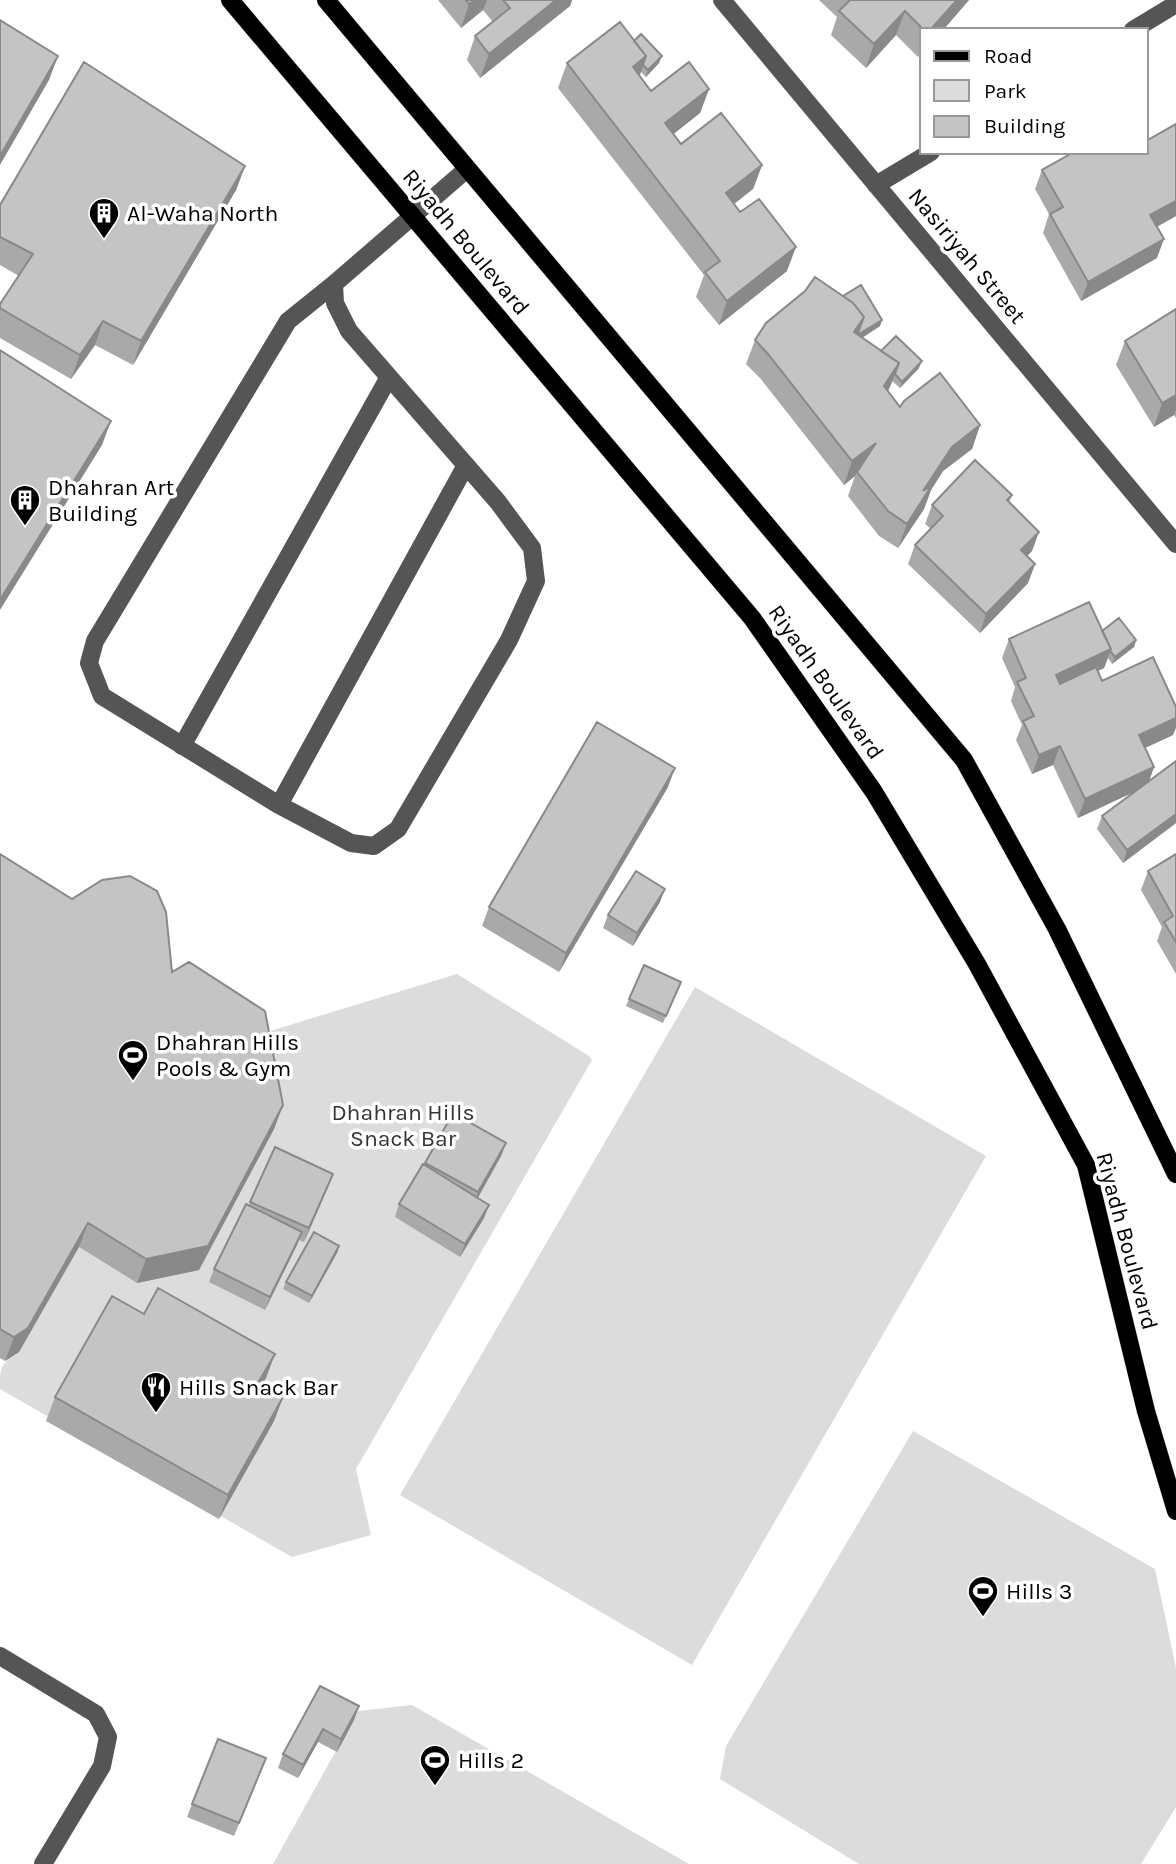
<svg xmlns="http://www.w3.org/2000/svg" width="1176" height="1864" font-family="Karla,sans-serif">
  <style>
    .green { fill: #dcdcdc }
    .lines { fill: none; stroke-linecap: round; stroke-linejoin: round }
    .major-casing { stroke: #dbdbdb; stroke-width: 19 }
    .minor { stroke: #555; stroke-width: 18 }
    .major { stroke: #000; stroke-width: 18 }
    .wall { fill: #a9a9a9 }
    .shaded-wall { fill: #898989 }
    .building { fill: #c4c4c4; stroke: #898989; stroke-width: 2 }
    .labels { text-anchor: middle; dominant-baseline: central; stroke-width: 7; stroke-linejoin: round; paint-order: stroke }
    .poi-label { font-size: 23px; fill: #000; stroke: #fff; text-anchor: start }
    .street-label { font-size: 23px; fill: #000; stroke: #fff }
    .park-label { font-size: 23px; fill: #333; stroke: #fff }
  </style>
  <rect width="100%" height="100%" fill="#fff"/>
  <path class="green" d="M457,974L589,1056L592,1060L356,1469L371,1535L292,1557L0,1389C0,1367 0,1364 19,1352L79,1247L137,1283L257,1035Z
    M695,987L986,1156L692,1665L400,1495Z
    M913,1431L1155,1569L1176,1668V1807L1141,1864H859L720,1779L726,1746Z
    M412,1705L689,1864H273L358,1711Z"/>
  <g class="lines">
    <g class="major-casing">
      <path id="major" d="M230,0L752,618L874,792L977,964L1086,1165L1146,1411L1176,1511
        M326,0L964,760L1057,929L1176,1174"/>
    </g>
    <path class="minor" d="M722,0L1176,544
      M1133,30L1176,4
      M876,185L931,152
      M334,284L335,303L349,331L498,502L532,548L536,581L509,640L398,829L374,846L351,843L279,805L102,696L89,663L95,641L288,321L334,284L467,169
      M182,746L389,377
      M279,805L466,465
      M0,1656L96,1714L108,1737L102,1766L43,1864"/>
    <use href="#major" class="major"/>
  </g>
  <path class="wall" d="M438,0H572L570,6L480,78L467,60L475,36L493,22L483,10L461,28Z
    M819,0H969L943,30H922V52L918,57L896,35L866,68L831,35L837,17Z
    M567,63H659L646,77L641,72L639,76L651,91L709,89L700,113L673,134L681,144L762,165L753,189L734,204L787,271L719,325L696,297L704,275L558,88Z
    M245,166L236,190L133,365L95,345L71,379L0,338V304L19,276L0,265V205Z
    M1042,170L1176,216L1157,227V258L1081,301L1043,233L1049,214L1035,189Z
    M805,291L843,296L882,320L880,326L862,338L881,351L919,368L900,388L892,381L888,391L900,407L980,425L972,449L943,471L931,490L924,509L898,548L879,536L848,496L855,476L844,485L760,378L746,364L755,340Z
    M1176,309V418L1174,415L1154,427L1116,365L1125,341Z
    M1012,495L1009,503L1032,551L1027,556L1035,564L1028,583L980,633L908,564L915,545L931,529L925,524L932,505Z
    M1102,631L1136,640L1134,647L1112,664L1108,658L1104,668L1098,671L1102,681L1173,735L1145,748L1154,767L1149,782L1176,761V823L1123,863L1097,829L1102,816L1136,791L1078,818L1053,765L1032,774L1016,740L1022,725L1011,701L1015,687L1002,658L1009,639Z
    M668,787L559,972L482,926L489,907Z
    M0,854L172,972L283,1105L274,1129L199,1270L137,1283L79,1247L19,1352L5,1361L0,1358Z
    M1176,854V974L1157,941L1162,927L1141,890L1148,871Z
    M660,902L633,946L603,928L608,915Z
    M678,988L663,1023L626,1006L629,999Z
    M506,1143L501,1156L478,1198L484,1218L460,1257L395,1217L399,1204L425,1163Z
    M275,1147L328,1187L304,1242L299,1240L265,1310L209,1282L214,1269L249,1205Z
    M339,1246L337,1253L309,1303L283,1289L286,1282Z
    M144,1314L266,1378L262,1385L283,1397L274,1421L219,1519L46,1421L55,1397Z
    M359,1706L354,1720L337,1752L318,1742L298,1778L278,1768L283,1754Z
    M261,1771L234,1836L187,1817L192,1804Z"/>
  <path class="shaded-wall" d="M475,0H487L483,10L461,28L469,4Z
    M556,0H572L570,6L480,78L489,54Z
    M957,0H969L943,30H930Z
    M905,11L896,35L866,68L874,44Z
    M58,56L49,80L0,165V156Z
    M646,56L638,81L633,67Z
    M662,56L659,63L646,77L648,70Z
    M709,89L700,113L656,148L665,123Z
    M762,165L753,189L717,217L726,193Z
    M245,166L236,190L133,365L141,341Z
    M1176,201V216L1143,234L1150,215Z
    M1164,239L1157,258L1081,301L1088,282Z
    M796,247L787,271L719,325L727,301Z
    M864,317L855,341L854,332Z
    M882,320L880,326L857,341L859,334Z
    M103,321L95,345L71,379L80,355Z
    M922,361L919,368L900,388L902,382Z
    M899,363L890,387L875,410L884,386Z
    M1176,395V410L1174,415L1154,427L1162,403Z
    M111,421L102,445L0,610V600Z
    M980,425L972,449L943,471L931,490L924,509L898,548L907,524L923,491L952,447Z
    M876,443L857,472L855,476L844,485L852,461Z
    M1039,532L1032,551L1014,569L1021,550Z
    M1035,564L1028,583L980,633L986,614Z
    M1136,640L1134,647L1112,664L1115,657Z
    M1111,649L1104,668L1049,694L1056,675Z
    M1176,718V728L1173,735L1132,754L1139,735Z
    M1060,746L1053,765L1032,774L1039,755Z
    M1154,767L1147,786L1078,818L1085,799Z
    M675,768L668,787L559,972L566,953Z
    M1176,814V823L1123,863L1127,850Z
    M665,889L660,902L633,946L637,933Z
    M283,1105L274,1129L199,1270L137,1283L146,1259Z
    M506,1143L501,1156L473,1206L478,1192Z
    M333,1174L328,1187L304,1242L309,1228Z
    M489,1205L484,1218L460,1257L465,1244Z
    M88,1223L79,1247L19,1352L5,1361L14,1337Z
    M302,1232L297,1245L265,1310L270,1297Z
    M339,1246L337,1253L309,1303L312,1296Z
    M275,1354L266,1378L250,1407L258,1383Z
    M283,1397L274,1421L219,1519L228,1495Z
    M359,1706L354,1720L337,1752L341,1739Z
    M323,1729L318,1742L298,1778L303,1765Z"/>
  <path class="building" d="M466,0H475L469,4Z
    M503,0H556L489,54L475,36L510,8Z
    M850,0H957L930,30H924L905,11L874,44L839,11Z
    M0,20L58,56L0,156Z
    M620,22L646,56L633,67L651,91L689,62L709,89L665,123L681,144L721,113L762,165L726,193L740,212L759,199L796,247L727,301L705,272L720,261L567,63Z
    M641,34L662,56L648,70L643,65L646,56L634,41Z
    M84,62L245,166L141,341L103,321L80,355L0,308V304L33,254L0,237V205Z
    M1176,124V201L1150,215L1164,239L1088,282L1050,214L1063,207L1042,170L1074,152H1146V141Z
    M815,277L853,303L864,317L854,332L899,363L884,386L900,407L904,401L940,373L980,425L952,447L923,491L932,485L907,524L888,511L857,472L876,443L852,461L768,354L755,340L766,323L805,291Z
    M861,285L882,320L859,334L858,333L864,317L853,303L843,296Z
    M1176,309V395L1162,403L1125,341Z
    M896,336L922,361L902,382L895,374L899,363L881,351Z
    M0,350L111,421L0,600Z
    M975,460L1012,495L1007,500L1039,532L1021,550L1035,564L986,614L915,545L943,516L932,505Z
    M1089,602L1111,649L1056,675L1060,684L1096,667L1102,681L1153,657L1176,707V718L1139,735L1154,767L1085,799L1060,746L1039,755L1023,721L1034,716L1017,682L1026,678L1009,639Z
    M1119,618L1136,640L1115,657L1110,651L1111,649L1102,631Z
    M597,722L675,768L566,953L489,907Z
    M1176,761V814L1127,850L1102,816Z
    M0,854L72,899L102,880L130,876L157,891L166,912L172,972L189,962L265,1011L283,1105L208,1246L146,1259L88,1223L28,1328L14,1337L0,1329Z
    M1176,854V942L1164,922L1173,916L1148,871Z
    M636,871L665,889L637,933L608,915Z
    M644,965L681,982L666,1016L629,999Z
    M453,1113L506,1143L478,1192L425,1163Z
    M275,1147L333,1174L309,1228L250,1202Z
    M423,1164L489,1205L465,1244L399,1204Z
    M246,1204L302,1232L270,1297L214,1269Z
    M314,1232L339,1246L312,1296L286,1282Z
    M158,1288L275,1354L258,1383L283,1397L228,1495L55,1397L112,1296L144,1314Z
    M320,1686L359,1706L341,1739L323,1729L303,1765L283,1754Z
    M218,1739L266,1758L239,1823L192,1804Z"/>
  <defs>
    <g id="building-pin" transform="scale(1.575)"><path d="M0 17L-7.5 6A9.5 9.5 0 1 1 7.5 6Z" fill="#000" stroke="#fff"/><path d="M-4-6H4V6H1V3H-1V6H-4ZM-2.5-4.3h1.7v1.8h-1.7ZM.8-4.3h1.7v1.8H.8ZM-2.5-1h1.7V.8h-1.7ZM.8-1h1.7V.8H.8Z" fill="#fff"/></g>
    <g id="stadium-pin" transform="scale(1.575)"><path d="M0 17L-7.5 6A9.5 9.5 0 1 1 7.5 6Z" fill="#000" stroke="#fff"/><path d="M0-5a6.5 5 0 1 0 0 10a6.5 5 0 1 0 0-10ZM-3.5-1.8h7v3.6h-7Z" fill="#fff"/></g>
    <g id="restaurant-pin" transform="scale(1.575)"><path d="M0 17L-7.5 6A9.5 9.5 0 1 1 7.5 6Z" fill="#000" stroke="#fff"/><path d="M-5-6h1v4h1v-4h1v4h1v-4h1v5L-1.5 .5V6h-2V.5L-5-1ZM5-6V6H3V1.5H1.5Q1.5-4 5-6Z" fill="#fff"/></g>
  </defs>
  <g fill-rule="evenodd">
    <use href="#building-pin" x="104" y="213"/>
    <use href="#building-pin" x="25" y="500"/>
    <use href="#stadium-pin" x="133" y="1055"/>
    <use href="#restaurant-pin" x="156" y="1387"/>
    <use href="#stadium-pin" x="983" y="1591"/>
    <use href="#stadium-pin" x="435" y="1760"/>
  </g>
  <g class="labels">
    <g class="poi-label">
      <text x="127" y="213">Al-Waha North</text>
      <text x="48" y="487">Dhahran Art<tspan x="48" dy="26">Building</tspan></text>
      <text x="156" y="1042">Dhahran Hills<tspan x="156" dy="26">Pools &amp; Gym</tspan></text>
      <text x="179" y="1387">Hills Snack Bar</text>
      <text x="1006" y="1591">Hills 3</text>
      <text x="458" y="1760">Hills 2</text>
    </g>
    <g class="street-label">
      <text transform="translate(466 242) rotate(50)">Riyadh Boulevard</text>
      <text transform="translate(967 256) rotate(50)">Nasiriyah Street</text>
      <text transform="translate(826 682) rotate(55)">Riyadh Boulevard</text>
      <text transform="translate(1127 1241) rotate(75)">Riyadh Boulevard</text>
    </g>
    <g class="park-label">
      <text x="403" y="1112">Dhahran Hills<tspan x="403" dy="26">Snack Bar</tspan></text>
    </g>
  </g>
  <rect x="920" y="28" width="228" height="126" fill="#ffffff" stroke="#999999" stroke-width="2"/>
  <rect x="934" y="51" width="35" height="10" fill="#000000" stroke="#999999" stroke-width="2"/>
  <text x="984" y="63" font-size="21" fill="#000000">Road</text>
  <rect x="934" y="80" width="35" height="21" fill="#dcdcdc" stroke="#999999" stroke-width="2"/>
  <text x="984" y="98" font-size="21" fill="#000000">Park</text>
  <rect x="934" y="116" width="35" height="21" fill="#c4c4c4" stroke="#999999" stroke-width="2"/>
  <text x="984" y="133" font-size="21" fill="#000000">Building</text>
</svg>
